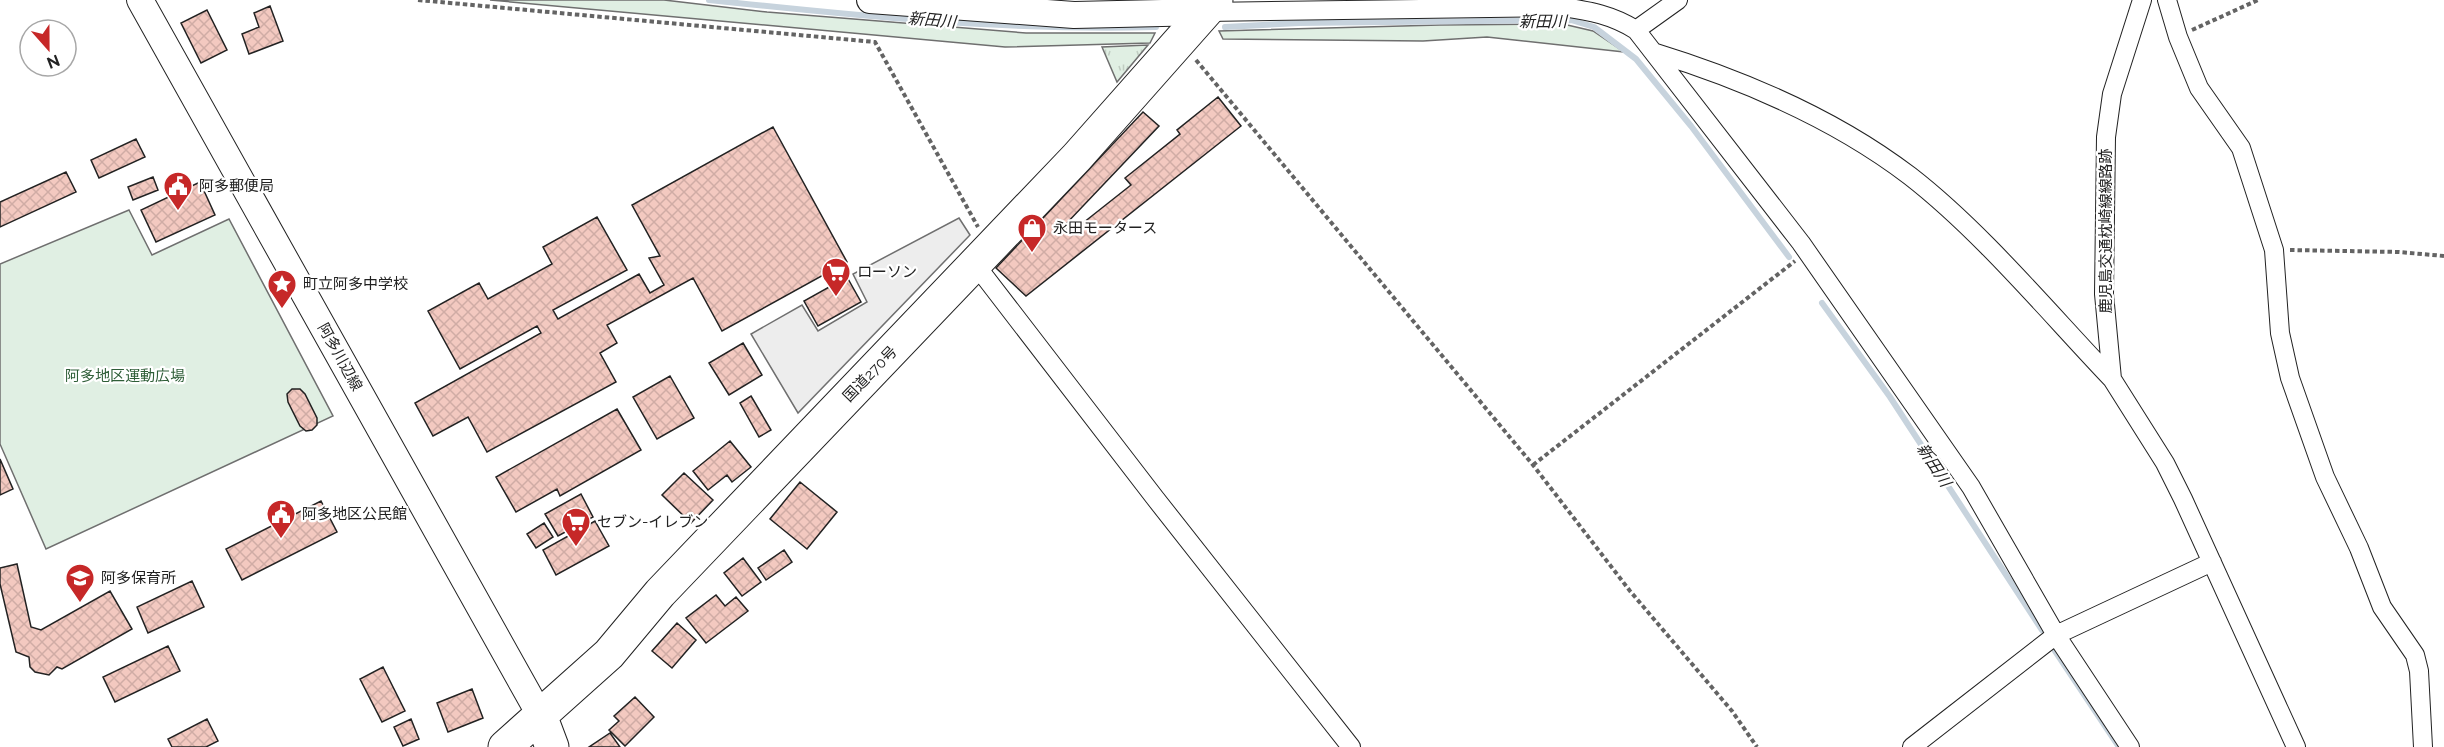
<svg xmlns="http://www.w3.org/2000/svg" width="2444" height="747" font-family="Raleway,'Noto Sans JP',sans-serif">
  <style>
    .grass { fill: url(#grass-tufts); stroke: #6f6f6f; stroke-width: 1.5 }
    .green { fill: #e0efe3; stroke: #6f6f6f; stroke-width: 1.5 }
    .parking { fill: #ededed; stroke: #6f6f6f; stroke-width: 1.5 }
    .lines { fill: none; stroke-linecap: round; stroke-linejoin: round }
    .stream { stroke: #c7d3dd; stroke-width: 6 }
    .building { fill: url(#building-cross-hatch); stroke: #222; stroke-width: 1.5 }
    .street-casing { stroke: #222; stroke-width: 20 }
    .secondary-casing { stroke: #222; stroke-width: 28 }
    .highway-casing { stroke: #222; stroke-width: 35 }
    .path { stroke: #646464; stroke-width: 4; stroke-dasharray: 4.5 3; stroke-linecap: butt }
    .street { stroke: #fff; stroke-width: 18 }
    .secondary { stroke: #fff; stroke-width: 26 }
    .highway { stroke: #fff; stroke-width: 33 }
    .labels { text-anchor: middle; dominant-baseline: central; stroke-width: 4.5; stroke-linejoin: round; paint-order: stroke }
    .poi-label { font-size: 15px; fill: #222; stroke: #fff; text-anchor: start }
    .street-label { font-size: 15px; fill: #222; stroke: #fff }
    .park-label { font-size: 15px; fill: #2f5e38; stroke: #fff }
    .water-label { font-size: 16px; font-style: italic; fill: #222; stroke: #fff }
  </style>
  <defs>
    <pattern id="grass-tufts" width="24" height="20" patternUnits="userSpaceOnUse" patternTransform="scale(1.5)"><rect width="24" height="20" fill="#e0efe3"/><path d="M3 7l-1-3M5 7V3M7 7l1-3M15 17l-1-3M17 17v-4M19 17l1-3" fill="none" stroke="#c0cdc2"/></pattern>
    <pattern id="building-cross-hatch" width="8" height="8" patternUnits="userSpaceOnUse" patternTransform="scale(1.5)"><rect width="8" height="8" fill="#f3c9c0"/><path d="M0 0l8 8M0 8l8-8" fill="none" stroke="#d0aca5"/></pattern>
  </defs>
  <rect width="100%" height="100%" fill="#fff"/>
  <path class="grass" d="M1148,45L1117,82L1102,47Z"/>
  <path class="green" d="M490,0H664L767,12L1026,33H1155L1150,43L1005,47Z
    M1563,24L1593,31L1624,52L1487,37L1423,41L1223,39L1219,31L1440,25Z
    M129,210L152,255L229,219L333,416L46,549L0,444V264Z"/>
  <path class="parking" d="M959,218L970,235L798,413L751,334L802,305L818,331L867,302L853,274Z"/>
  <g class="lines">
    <path class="stream" d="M709,0C857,16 1007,31 1156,27
      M1225,27L1299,23L1571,20L1594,27L1636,59L1691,126L1789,257
      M1822,303L1890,397L2042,630
      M2055,651L2119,747"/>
  </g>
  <path class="building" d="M270,6L283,41L249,54L242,34L259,27L254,13Z
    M207,10L227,50L201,63L181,23Z
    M1218,97L1241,126L1026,296L996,268L1143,112L1159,126L1064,226L1069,234L1131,185L1125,178L1180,134L1177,130Z
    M773,127L847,262L722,331L693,278L607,325L617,343L600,353L616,382L487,452L468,417L433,436L415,403L541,333L537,326L460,369L428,311L479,283L488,299L552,264L543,247L597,217L627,270L553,310L558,319L639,274L650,293L664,285L649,258L660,256L632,205Z
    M136,139L145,157L99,178L91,160Z
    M66,172L76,192L0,227V202Z
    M153,177L158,190L133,200L128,187Z
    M200,182L215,215L156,242L141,210Z
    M847,277L861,302L818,326L804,301Z
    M743,343L762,375L729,395L709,363Z
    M670,376L694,418L657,439L633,397Z
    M292,389H300L305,394L317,418V425L312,430L306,431L300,426L288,402L287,394Z
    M751,396L771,430L759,437L740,403Z
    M617,409L641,450L560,496L557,489L516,512L496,477Z
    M730,441L751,467L732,482L727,475L708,490L693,471Z
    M0,459L13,489L0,495Z
    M684,473L713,500L691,523L662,495Z
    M800,482L837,512L807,549L770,519Z
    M581,494L593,517L558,536L545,514Z
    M321,501L337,532L242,580L226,549Z
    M595,521L609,546L556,575L543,550Z
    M544,523L553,537L536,548L527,534Z
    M784,550L792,562L766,580L758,568Z
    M743,558L761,582L742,596L724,573Z
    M17,564L31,627L41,630L110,591L132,629L62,669L57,667L49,675L35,672L30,667L29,657L16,652L0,584V568Z
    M192,581L204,607L148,633L137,607Z
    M716,595L725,606L736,597L748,611L706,643L686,618Z
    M677,623L696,640L672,668L652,651Z
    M168,646L180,671L115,702L103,677Z
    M383,667L405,711L382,722L360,679Z
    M472,689L483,718L448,732L437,703Z
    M635,697L654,717L625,746L609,730L619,721L614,716Z
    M207,719L218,741L206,747H172L168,739Z
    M411,719L419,739L403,746L394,727Z
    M610,733L620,747H589Z"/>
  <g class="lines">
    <g class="street-casing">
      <path id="street" d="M2142,0L2112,94L2106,137L2104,294L2112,379L2165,463L2183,499L2296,747
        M2167,0L2178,37L2199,88L2241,148L2274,250L2280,333L2290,378L2325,477L2359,548L2382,607L2415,655L2419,671L2423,747
        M1206,12L1563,7C1590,11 1612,15 1636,30L1801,243L1971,487L2056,635L2130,747
        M1636,30L1678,0
        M1653,52C1744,80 1834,118 1910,176C1981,231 2049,313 2112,379
        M975,264L1155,498L1351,747
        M1912,747L2056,635L2212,562"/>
    </g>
    <g class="secondary-casing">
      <path id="secondary" d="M140,0L540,715
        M870,0L1074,15L1206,12"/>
    </g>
    <g class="highway-casing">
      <path id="highway" d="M540,715L552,747
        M505,747L609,654L660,593L1077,157L1216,0"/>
    </g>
    <path class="path" d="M418,0L875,42L978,227
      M2192,30L2258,0
      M1196,60L1533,465L1630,591L1732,711L1757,747
      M2290,250L2399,252L2444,256
      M1533,465L1795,261"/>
    <use href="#street" class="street"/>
    <use href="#secondary" class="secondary"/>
    <use href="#highway" class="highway"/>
  </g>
  <defs>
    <g id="civic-pin" transform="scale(1.5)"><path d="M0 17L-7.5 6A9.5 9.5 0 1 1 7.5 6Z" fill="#c62828" stroke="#fff"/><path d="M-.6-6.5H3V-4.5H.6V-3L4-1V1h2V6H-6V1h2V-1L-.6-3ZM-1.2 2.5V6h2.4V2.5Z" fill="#fff"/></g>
    <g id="shop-pin" transform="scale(1.5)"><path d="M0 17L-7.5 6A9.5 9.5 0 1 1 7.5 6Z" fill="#c62828" stroke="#fff"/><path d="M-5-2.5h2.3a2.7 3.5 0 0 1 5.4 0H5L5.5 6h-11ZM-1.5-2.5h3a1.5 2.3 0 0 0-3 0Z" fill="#fff"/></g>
    <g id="supermarket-pin" transform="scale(1.5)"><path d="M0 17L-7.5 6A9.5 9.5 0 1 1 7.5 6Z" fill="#c62828" stroke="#fff"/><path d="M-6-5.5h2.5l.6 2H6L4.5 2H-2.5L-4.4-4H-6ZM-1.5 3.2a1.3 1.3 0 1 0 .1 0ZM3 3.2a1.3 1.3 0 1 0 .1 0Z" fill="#fff"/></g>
    <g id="sight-pin" transform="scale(1.5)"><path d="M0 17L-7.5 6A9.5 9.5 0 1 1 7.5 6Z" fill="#c62828" stroke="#fff"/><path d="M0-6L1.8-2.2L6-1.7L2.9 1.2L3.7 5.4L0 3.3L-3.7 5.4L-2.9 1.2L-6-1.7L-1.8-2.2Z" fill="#fff"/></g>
    <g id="school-pin" transform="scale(1.5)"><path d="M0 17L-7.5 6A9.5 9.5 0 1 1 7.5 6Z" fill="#c62828" stroke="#fff"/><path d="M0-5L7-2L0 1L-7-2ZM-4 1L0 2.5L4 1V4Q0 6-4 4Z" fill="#fff"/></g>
  </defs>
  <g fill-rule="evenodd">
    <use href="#civic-pin" x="178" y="186"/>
    <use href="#shop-pin" x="1032" y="228"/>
    <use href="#supermarket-pin" x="836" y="272"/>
    <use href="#sight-pin" x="282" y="284"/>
    <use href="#civic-pin" x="281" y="514"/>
    <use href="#supermarket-pin" x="576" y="522"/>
    <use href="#school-pin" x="80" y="578"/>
  </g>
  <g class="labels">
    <g class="poi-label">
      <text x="199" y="186">阿多郵便局</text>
      <text x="1053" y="228">永田モータース</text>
      <text x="857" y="272">ローソン</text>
      <text x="303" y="284">町立阿多中学校</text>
      <text x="302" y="514">阿多地区公民館</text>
      <text x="597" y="522">セブン-イレブン</text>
      <text x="101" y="578">阿多保育所</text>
    </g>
    <g class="street-label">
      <text transform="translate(2106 231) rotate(-90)">鹿児島交通枕崎線線路跡</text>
      <text transform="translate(340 357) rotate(61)">阿多川辺線</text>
      <text transform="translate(870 374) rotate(-46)">国道270号</text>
    </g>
    <g class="park-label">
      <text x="125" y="376">阿多地区運動広場</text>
    </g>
    <g class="water-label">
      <text transform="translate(932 20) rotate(5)">新田川</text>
      <text x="1543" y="21">新田川</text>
      <text transform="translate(1934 465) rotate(57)">新田川</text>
    </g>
  </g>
  <g transform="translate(48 48) rotate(159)"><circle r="28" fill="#ffffff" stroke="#a7a7a7" stroke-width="1.5"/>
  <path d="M0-4.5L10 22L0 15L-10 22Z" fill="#c62828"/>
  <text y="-9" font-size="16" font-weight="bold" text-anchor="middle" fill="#222222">N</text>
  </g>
</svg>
